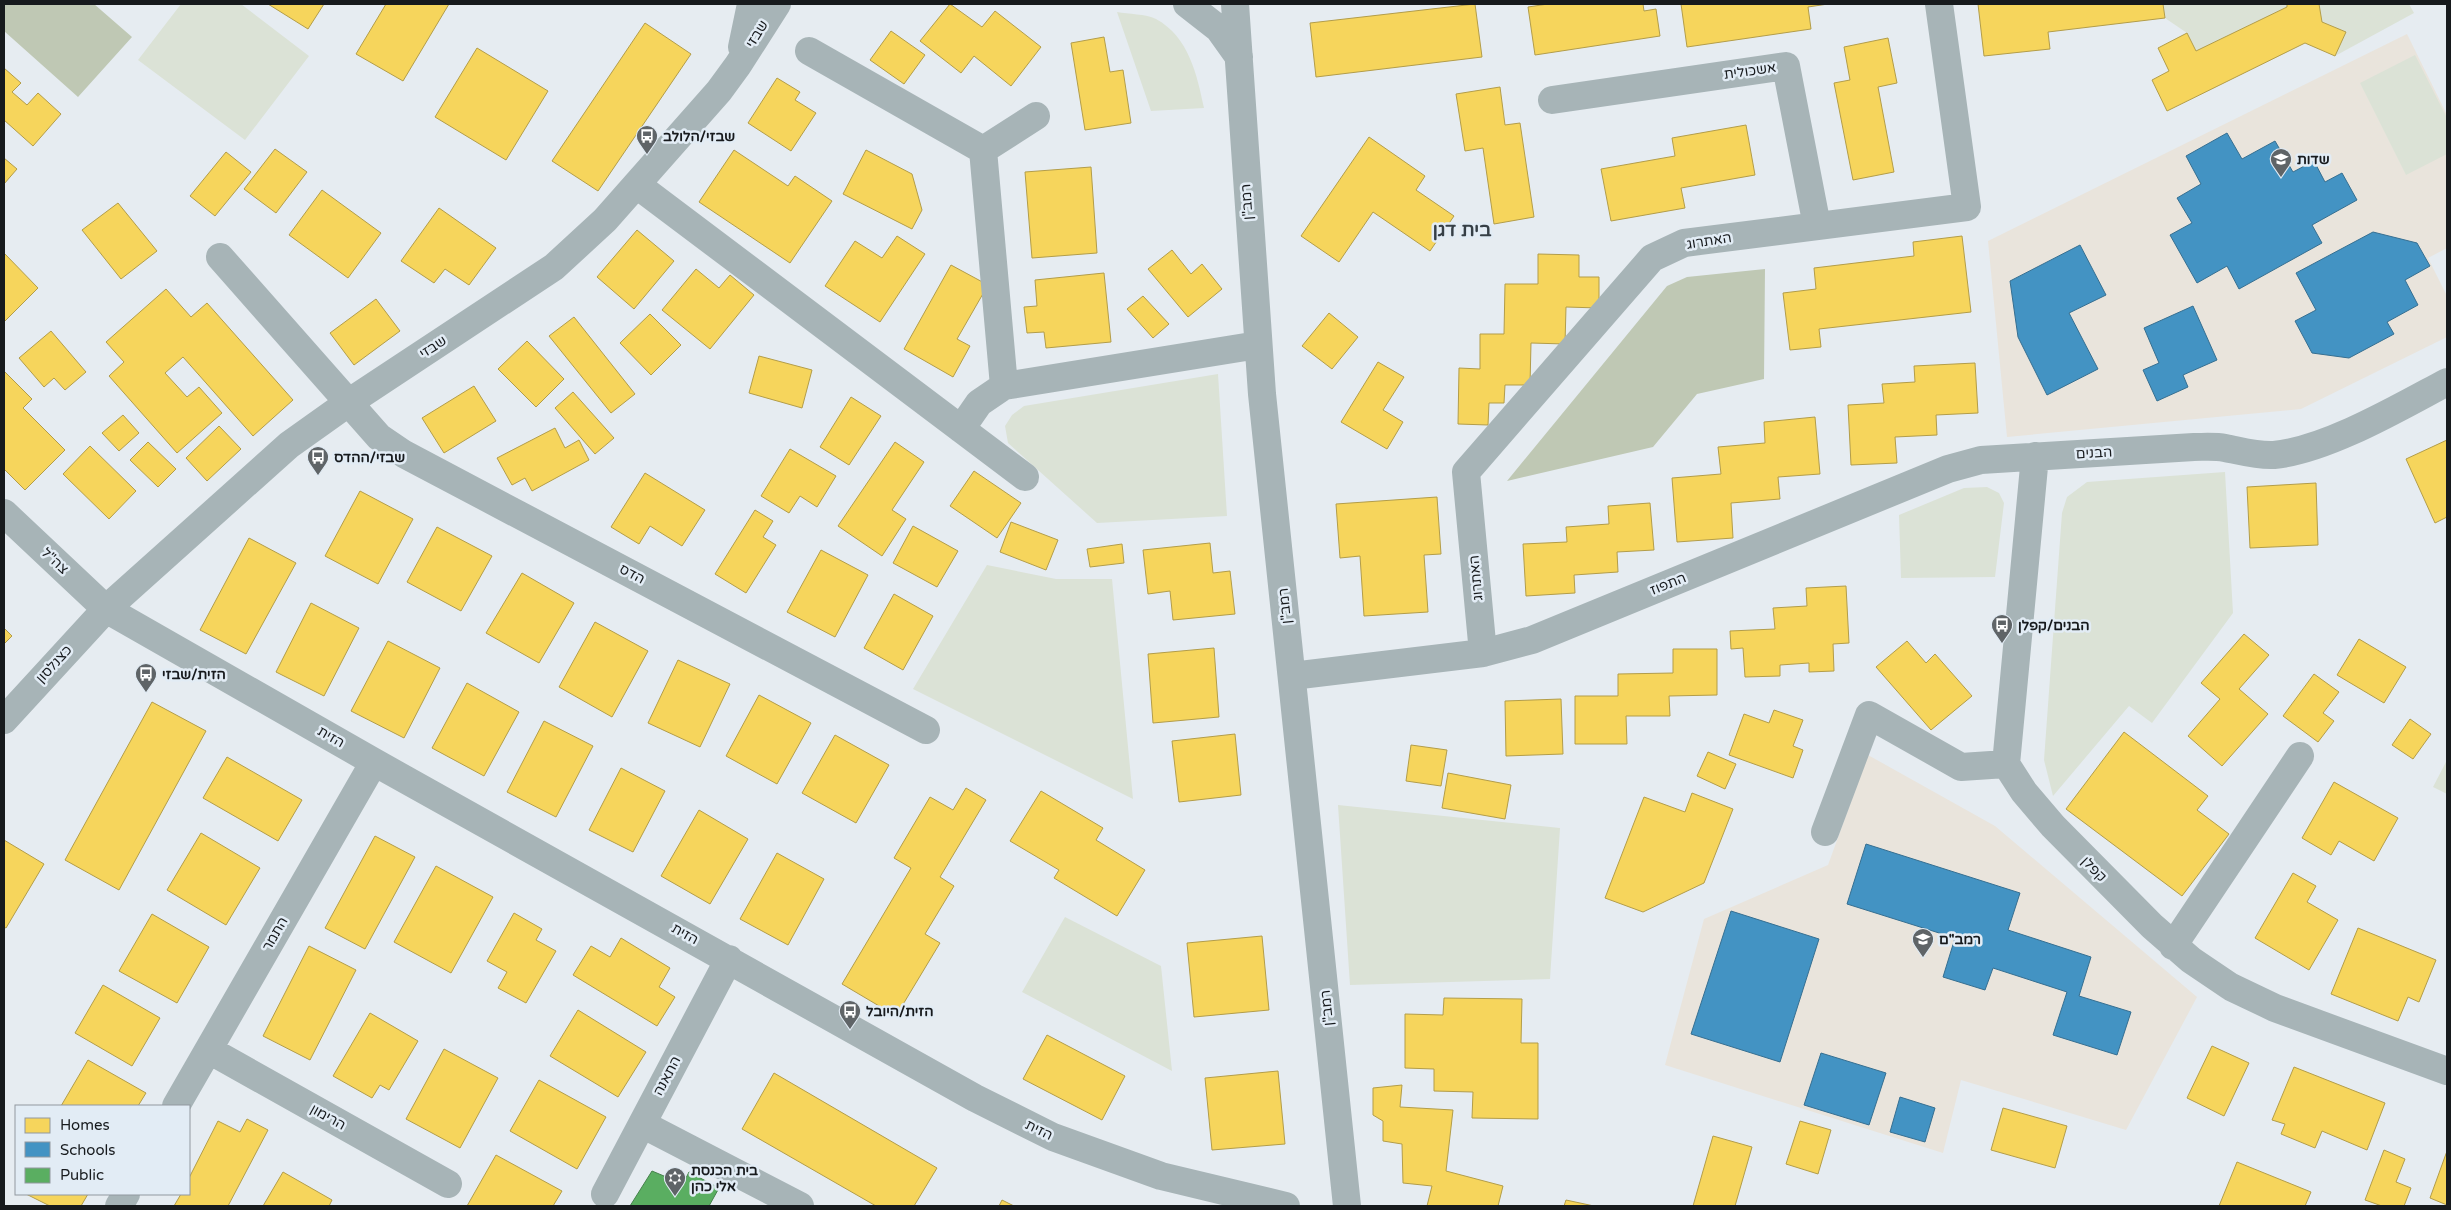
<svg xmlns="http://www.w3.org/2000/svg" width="2451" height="1210" font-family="'Varela Round','Noto Sans Hebrew',sans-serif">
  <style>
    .education { fill: #e9e4dc }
    .green { fill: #dbe2d6 }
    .forest { fill: #bfc8b4 }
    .homes { fill: #f6d55c; stroke: #b39d49 }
    .schools { fill: #4393c3; stroke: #366f91 }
    .public { fill: #5aae61; stroke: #46824d }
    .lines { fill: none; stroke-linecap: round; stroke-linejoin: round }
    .minor { stroke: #a7b4b7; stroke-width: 28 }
    .labels { text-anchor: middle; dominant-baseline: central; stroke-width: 5; stroke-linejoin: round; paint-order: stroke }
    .street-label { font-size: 14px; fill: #171a1d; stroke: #e2ecf5 }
    .poi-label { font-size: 14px; font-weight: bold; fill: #171a1d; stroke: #e2ecf5; text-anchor: start }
    .district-label { font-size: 19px; font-weight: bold; fill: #363f46; stroke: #e2ecf5 }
  </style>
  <rect width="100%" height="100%" fill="#e6ecf1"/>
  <path class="education" d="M2407,34L2447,115V248L2428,258L2447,296V337L2301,409L2007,437L1988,241Z
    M1868,755L1995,826L2197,997L2126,1130L1961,1080L1943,1153L1665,1065L1704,919L1828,865Z"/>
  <path class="green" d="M181,4H241L309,56L245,140L138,60Z
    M2163,4H2287V7L2196,51L2187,33L2165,18Z
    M2319,4H2409L2414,13L2335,56L2346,32L2322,22Z
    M1117,12C1128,14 1146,14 1156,19C1189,37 1197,75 1204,108L1151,111Z
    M2415,55L2447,118V154L2406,175L2360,83Z
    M1218,374L1227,516L1097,523L1008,443L1005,426L1012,415L1024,406Z
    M2225,472L2233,613L2152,723L2129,706L2053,796L2044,760L2062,513L2067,497L2087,482Z
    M1987,487L1999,493L2004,503L1995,577L1901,578L1899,515L1964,488Z
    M987,565L1056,579H1112L1133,799L913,689Z
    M2447,760V794L2433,787Z
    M1338,805L1560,828L1550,979L1350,985Z
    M1065,917L1161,966L1172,1071L1022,992Z"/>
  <path class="forest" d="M4,4H94L132,37L78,97L4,31Z
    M1765,269L1764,379L1697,394L1653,447L1507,481L1667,286L1687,277Z"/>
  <path class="homes" d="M268,4H324L308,29Z
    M386,4H449L403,81L356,54Z
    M950,4L982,27L995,11L1041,47L1011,86L974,56L961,73L920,41Z
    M1475,4L1482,57L1316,77L1310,23Z
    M1548,4H1643L1644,11L1656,9L1660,36L1535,55L1528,7Z
    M1681,4H1828L1808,7L1811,29L1687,47Z
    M1978,4H2163L2165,18L2048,32L2050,49L1984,56Z
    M2287,4H2319L2322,22L2346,32L2335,56L2305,43L2167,111L2152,80L2169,71L2158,48L2187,33L2196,51L2287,7Z
    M645,23L691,54L598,191L552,161Z
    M891,31L925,55L904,84L870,60Z
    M1104,37L1110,72L1123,70L1131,123L1085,130L1071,43Z
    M1888,38L1897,83L1878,87L1894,172L1853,180L1834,83L1850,80L1844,47Z
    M477,48L548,91L506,160L435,117Z
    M4,68L21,83L12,92L27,105L38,93L61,114L33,146L4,120Z
    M777,78L800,92L795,100L816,113L791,151L748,123Z
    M1500,87L1505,125L1520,123L1534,217L1494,224L1483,148L1465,151L1456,94Z
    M1746,125L1755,175L1681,188L1685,208L1611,221L1601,169L1675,156L1672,138Z
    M1369,137L1425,176L1416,190L1454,216L1430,251L1373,212L1339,262L1301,236Z
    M275,149L307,172L276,213L244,189Z
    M734,150L788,186L795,176L832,201L790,263L699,202Z
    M866,150L912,174L922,210L912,229L843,194Z
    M226,152L251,172L215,216L190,196Z
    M4,158L17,169L4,184Z
    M1091,167L1097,253L1032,258L1025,172Z
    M322,190L381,233L348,278L289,235Z
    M118,203L157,251L121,279L82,230Z
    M439,208L496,248L469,285L445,269L434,283L401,261Z
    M637,230L674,261L634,309L597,277Z
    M897,236L925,254L880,322L825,286L855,241L882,258Z
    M1962,236L1971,312L1819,329L1821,347L1790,350L1783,293L1816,289L1814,268L1914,256L1913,242Z
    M1172,250L1191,274L1202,264L1222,289L1188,317L1148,269Z
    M4,253L38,288L4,322Z
    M1538,254L1579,255V277H1599V308L1566,307L1565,344L1531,343L1530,385H1505L1504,403H1489L1488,425L1458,424L1459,368L1480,369V334H1504L1505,284H1538Z
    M951,265L988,285L957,339L970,346L953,377L904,349Z
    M696,269L719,288L730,275L754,295L710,349L662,310Z
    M1104,273L1111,342L1046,348L1044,332L1027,333L1024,307L1037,306L1035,280Z
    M166,289L191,317L207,303L293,400L253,436L183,357L165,373L187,397L199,387L222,413L177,453L109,376L124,362L106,342Z
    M1143,296L1169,324L1153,338L1127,309Z
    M376,299L400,331L354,365L330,333Z
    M1329,313L1358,337L1332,369L1302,346Z
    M650,314L681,345L651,375L620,343Z
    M574,317L635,394L611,413L549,336Z
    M51,331L86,372L65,390L54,378L44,387L19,358Z
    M527,341L564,379L536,407L498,369Z
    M759,356L812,370L802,408L749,393Z
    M1378,362L1404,377L1383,410L1403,422L1387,449L1341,422Z
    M1975,363L1978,413L1936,415L1937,435L1895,437L1897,463L1851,465L1848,405L1884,403L1882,384L1915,382L1914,366Z
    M4,371L32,399L23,408L65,450L25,490L4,469Z
    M474,386L496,421L444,453L422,418Z
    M573,392L614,438L595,454L555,408Z
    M851,397L881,416L849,465L820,447Z
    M123,415L139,433L119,451L102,433Z
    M1815,417L1820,474L1778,477L1780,499L1731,503L1733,538L1677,542L1672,478L1721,474L1718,447L1765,443L1764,422Z
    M219,426L241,449L207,481L186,458Z
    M555,428L565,448L579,440L589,460L532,491L525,478L512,485L497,458Z
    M2447,440V517L2435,523L2406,459Z
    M148,442L176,469L158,487L130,460Z
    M895,442L924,462L892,510L906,519L882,556L838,526Z
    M90,446L136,491L109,519L63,474Z
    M790,449L836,476L817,507L800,496L789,513L761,496Z
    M974,471L1021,503L997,538L950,506Z
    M645,473L705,510L682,546L650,526L639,544L611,527Z
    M2316,483L2318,545L2250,548L2247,487Z
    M360,491L413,519L378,584L325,556Z
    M1437,497L1441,554L1424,555L1428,612L1364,616L1360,556L1340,558L1336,504Z
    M1650,503L1654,550L1617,552L1618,572L1574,575L1575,593L1526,596L1523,544L1567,542L1566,527L1609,524L1608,506Z
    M755,510L773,521L763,537L776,545L746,593L715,574Z
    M1011,522L1058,540L1046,570L1000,552Z
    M913,526L958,551L937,587L893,563Z
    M437,527L492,556L461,611L407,582Z
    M249,538L296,563L246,654L200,630Z
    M1210,543L1213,573L1230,571L1235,614L1173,620L1170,591L1148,594L1143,550Z
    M1122,544L1124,563L1090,567L1087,549Z
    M821,550L868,575L835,637L787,612Z
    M522,573L574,603L539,663L486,633Z
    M1846,586L1849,643L1833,644L1834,671L1809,672V663L1780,665V676L1745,677L1743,648L1731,649L1730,631L1775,629L1773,608L1807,606L1806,588Z
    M894,594L933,616L903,670L864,648Z
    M311,603L359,628L324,696L276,672Z
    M595,622L648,651L612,717L559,687Z
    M4,628L12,636L4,644Z
    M2244,634L2269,655L2239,689L2268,714L2222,766L2188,736L2220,699L2201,683Z
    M2359,639L2406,667L2384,703L2337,675Z
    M388,641L440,668L404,738L351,711Z
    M1907,641L1926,663L1935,654L1972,696L1931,730L1876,667Z
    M1214,648L1219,717L1153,723L1148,654Z
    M1673,649H1717V695L1669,696L1670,716H1626L1627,744H1575V696H1618V674L1673,673Z
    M678,660L730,684L700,747L648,723Z
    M2314,674L2339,692L2323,713L2334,721L2318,742L2283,716Z
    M467,683L519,712L484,776L432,748Z
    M759,695L811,723L777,784L726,756Z
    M1561,699L1563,754L1506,756L1505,701Z
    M152,702L206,731L119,890L65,860Z
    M1774,710L1803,720L1793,746L1803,750L1793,778L1729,755L1744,714L1769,723Z
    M2410,719L2431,734L2413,759L2392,745Z
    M544,721L593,746L556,817L507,792Z
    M2124,732L2208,796L2197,810L2229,834L2182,896L2066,809Z
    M1235,734L1241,795L1179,802L1172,741Z
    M835,735L889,765L856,823L802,793Z
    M1411,745L1447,750L1441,786L1406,781Z
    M1708,752L1736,764L1725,789L1697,776Z
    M227,757L302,800L278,841L203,798Z
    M621,768L665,791L633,852L589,830Z
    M1448,773L1511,785L1505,819L1442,808Z
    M2334,782L2398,818L2374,861L2339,841L2331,855L2302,838Z
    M966,788L986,800L940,877L954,886L925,934L940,943L896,1016L842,984L911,868L894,858L930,797L953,810Z
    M1041,791L1103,828L1096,840L1145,870L1117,916L1054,878L1059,870L1010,841Z
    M1692,793L1733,809L1704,883L1643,912L1605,898L1644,797L1685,812Z
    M699,810L748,839L710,904L661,876Z
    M201,833L260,868L226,925L167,890Z
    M375,836L415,857L365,949L325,928Z
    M4,840L44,864L6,928L4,927Z
    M777,853L824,879L788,945L740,919Z
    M436,866L493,897L451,973L394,942Z
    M2293,873L2316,886L2307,902L2338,920L2309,970L2255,938Z
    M514,913L542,929L536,940L556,951L526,1003L498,988L507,972L487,961Z
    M152,914L209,947L177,1003L119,971Z
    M2358,928L2436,960L2419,1002L2408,997L2398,1021L2331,994Z
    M1262,936L1269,1010L1194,1017L1187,943Z
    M621,938L670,968L659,987L675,997L657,1026L573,975L591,946L610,957Z
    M309,946L356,970L310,1060L263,1036Z
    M103,985L160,1018L132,1066L75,1033Z
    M1444,998L1522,999L1521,1043H1538V1119L1472,1118L1473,1092L1434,1091V1069L1405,1068V1014L1443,1015Z
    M578,1010L646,1052L618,1097L550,1056Z
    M370,1013L418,1041L389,1090L380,1085L372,1098L333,1076Z
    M1047,1035L1125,1076L1102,1120L1023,1079Z
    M2212,1046L2249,1063L2224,1116L2187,1098Z
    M444,1049L498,1078L460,1148L406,1119Z
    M88,1060L146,1093L138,1106H61Z
    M2294,1067L2385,1103L2367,1150L2322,1131L2315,1148L2281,1134L2285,1124L2272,1120Z
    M1278,1071L1285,1144L1212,1150L1205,1078Z
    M774,1073L937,1168L914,1206H876L742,1129Z
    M539,1080L606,1117L577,1169L510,1131Z
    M1402,1085L1400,1107L1453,1110L1446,1171L1503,1186L1498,1206H1427L1432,1186L1403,1183L1402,1144L1383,1141V1121L1373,1115V1088Z
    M2003,1108L2067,1126L2055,1168L1991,1150Z
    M247,1119L268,1130L228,1206H174L181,1194H189V1178L218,1121L240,1132Z
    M1800,1121L1831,1130L1818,1174L1786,1164Z
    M1713,1136L1752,1147L1735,1206H1693Z
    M2384,1150L2405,1159L2396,1182L2411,1188L2404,1206H2382L2365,1200Z
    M2447,1151V1205L2430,1198Z
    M496,1155L562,1191L553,1206H467Z
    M2237,1162L2311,1192L2305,1206H2219Z
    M283,1172L332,1200L329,1206H263Z
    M26,1194H88L81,1206H50Z
    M1002,1200L1014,1206H999Z
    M1566,1200L1594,1206H1564Z"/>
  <path class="schools" d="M2227,133L2242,159L2275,141L2293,172L2314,161L2325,182L2342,173L2357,200L2312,225L2322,243L2239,289L2227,266L2197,283L2170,235L2192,223L2177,198L2201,184L2186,156Z
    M2373,232L2417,243L2430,266L2405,280L2418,305L2387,322L2394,334L2349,358L2312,353L2295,321L2316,310L2296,273Z
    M2080,245L2106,295L2069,313L2098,369L2047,395L2018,337L2010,281Z
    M2193,306L2217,360L2183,375L2188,387L2157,401L2143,370L2159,363L2144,328Z
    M1866,844L2020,893L2008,930L2091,957L2079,996L2131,1012L2117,1055L2053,1035L2067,992L1993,968L1985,990L1943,977L1955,938L1847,904Z
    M1731,911L1819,939L1780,1062L1691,1034Z
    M1821,1053L1886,1073L1869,1125L1804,1105Z
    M1900,1097L1935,1108L1925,1142L1890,1132Z"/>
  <path class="public" d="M652,1171L683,1184L689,1172L719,1188L709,1206H630Z"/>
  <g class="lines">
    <path class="minor" d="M1187,4L1219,29L1239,57
      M1235,4L1262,394L1347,1206
      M742,47L751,4
      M809,51L983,150L1004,386
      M1552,100L1786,66L1817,226
      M983,150L1036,116
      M637,185L1025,477
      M220,257L379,437L404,454L926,730
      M961,429L979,403L1004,386L1258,345
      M4,513L106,609L374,762L975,1098L1053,1137L1161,1176L1286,1206
      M1483,653L1466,472L1652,258L1684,243L1967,207L1939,4
      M1292,676L1483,653L1532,640L1948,469L1981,460L2194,447C2204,447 2215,446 2225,448C2241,451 2257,456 2274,455C2327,450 2400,407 2447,382
      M4,720L106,609L289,445L348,403L554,267L605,220L719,91L738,65L777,4
      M2006,764L2035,456
      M1825,832L1869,715L1961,767L2006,764L2024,792L2053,826L2152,926L2191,960L2231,987L2275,1008L2447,1071
      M2173,946L2300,756
      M209,1050L448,1184
      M176,1106L374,762
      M642,1124L800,1206
      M605,1194L729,959
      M119,1206L126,1194"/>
  </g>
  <defs>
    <g id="bus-pin" transform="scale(1.125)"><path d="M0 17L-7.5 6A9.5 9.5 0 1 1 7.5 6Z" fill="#5f6467" stroke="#e2ecf5"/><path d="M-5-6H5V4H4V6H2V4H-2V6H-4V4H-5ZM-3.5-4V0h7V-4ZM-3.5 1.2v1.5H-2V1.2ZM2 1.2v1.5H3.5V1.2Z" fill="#fff"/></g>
    <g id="school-pin" transform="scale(1.125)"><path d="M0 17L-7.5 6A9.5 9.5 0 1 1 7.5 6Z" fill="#5f6467" stroke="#e2ecf5"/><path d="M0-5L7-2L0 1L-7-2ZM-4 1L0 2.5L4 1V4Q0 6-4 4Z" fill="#fff"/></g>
    <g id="synagogue-pin" transform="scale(1.125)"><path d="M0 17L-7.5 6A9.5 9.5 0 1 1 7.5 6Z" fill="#5f6467" stroke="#e2ecf5"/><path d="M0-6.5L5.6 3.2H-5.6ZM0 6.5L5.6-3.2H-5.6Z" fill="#fff"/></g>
  </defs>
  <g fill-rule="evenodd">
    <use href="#bus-pin" x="647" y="136"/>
    <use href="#school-pin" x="2281" y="159"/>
    <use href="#bus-pin" x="318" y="457"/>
    <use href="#bus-pin" x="2002" y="625"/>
    <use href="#bus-pin" x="146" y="674"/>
    <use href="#school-pin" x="1923" y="939"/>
    <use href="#bus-pin" x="850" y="1011"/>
    <use href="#synagogue-pin" x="675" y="1178"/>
  </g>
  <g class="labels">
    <g class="street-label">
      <text transform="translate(757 34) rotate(-58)">שבזי</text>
      <text transform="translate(1750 71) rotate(-8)">אשכולית</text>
      <text transform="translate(1247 202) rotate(-94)">רמב"ן</text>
      <text transform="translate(1709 241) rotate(-9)">האתרוג</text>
      <text transform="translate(433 347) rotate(-33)">שבזי</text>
      <text transform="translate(2094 453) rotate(-3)">הבנים</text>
      <text transform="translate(55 561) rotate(43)">צה"ל</text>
      <text transform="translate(632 574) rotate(28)">הדס</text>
      <text transform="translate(1476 578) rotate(-95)">האתרוג</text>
      <text transform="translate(1668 584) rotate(-22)">התפוז</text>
      <text transform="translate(1285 606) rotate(-96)">רמב"ן</text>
      <text transform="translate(54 664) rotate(-47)">כצנלסון</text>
      <text transform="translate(331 737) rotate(30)">הזית</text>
      <text transform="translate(2094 869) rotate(45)">קפלן</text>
      <text transform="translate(275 934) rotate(-60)">התמר</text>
      <text transform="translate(685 934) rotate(29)">הזית</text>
      <text transform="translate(1327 1008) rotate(-96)">רמב"ן</text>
      <text transform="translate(667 1076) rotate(-62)">התאנה</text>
      <text transform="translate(328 1117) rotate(29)">הרימון</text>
      <text transform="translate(1039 1130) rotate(26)">הזית</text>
    </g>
    <g class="poi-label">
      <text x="663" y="136">שבזי/הלולב</text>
      <text x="2297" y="159">שדות</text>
      <text x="334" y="457">שבזי/ההדס</text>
      <text x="2018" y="625">הבנים/קפלן</text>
      <text x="162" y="674">הזית/שבזי</text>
      <text x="1939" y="939">רמב"ם</text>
      <text x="866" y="1011">הזית/היובל</text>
      <text x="691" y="1170">בית הכנסת<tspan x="691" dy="16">אלי כהן</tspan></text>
    </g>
    <g class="district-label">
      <text x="1462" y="230">בית דגן</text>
    </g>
  </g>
  <rect width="2451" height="1210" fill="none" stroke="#171a1d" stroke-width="10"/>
  <rect x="15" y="1105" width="175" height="90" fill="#e2ecf5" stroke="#91989f"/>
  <rect x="25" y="1118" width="25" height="15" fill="#f6d55c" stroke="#91989f"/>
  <text x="60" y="1130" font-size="15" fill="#171a1d">Homes</text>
  <rect x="25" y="1142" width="25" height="15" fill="#4393c3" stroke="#91989f"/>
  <text x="60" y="1155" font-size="15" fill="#171a1d">Schools</text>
  <rect x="25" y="1168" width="25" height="15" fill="#5aae61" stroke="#91989f"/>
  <text x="60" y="1180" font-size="15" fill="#171a1d">Public</text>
</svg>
